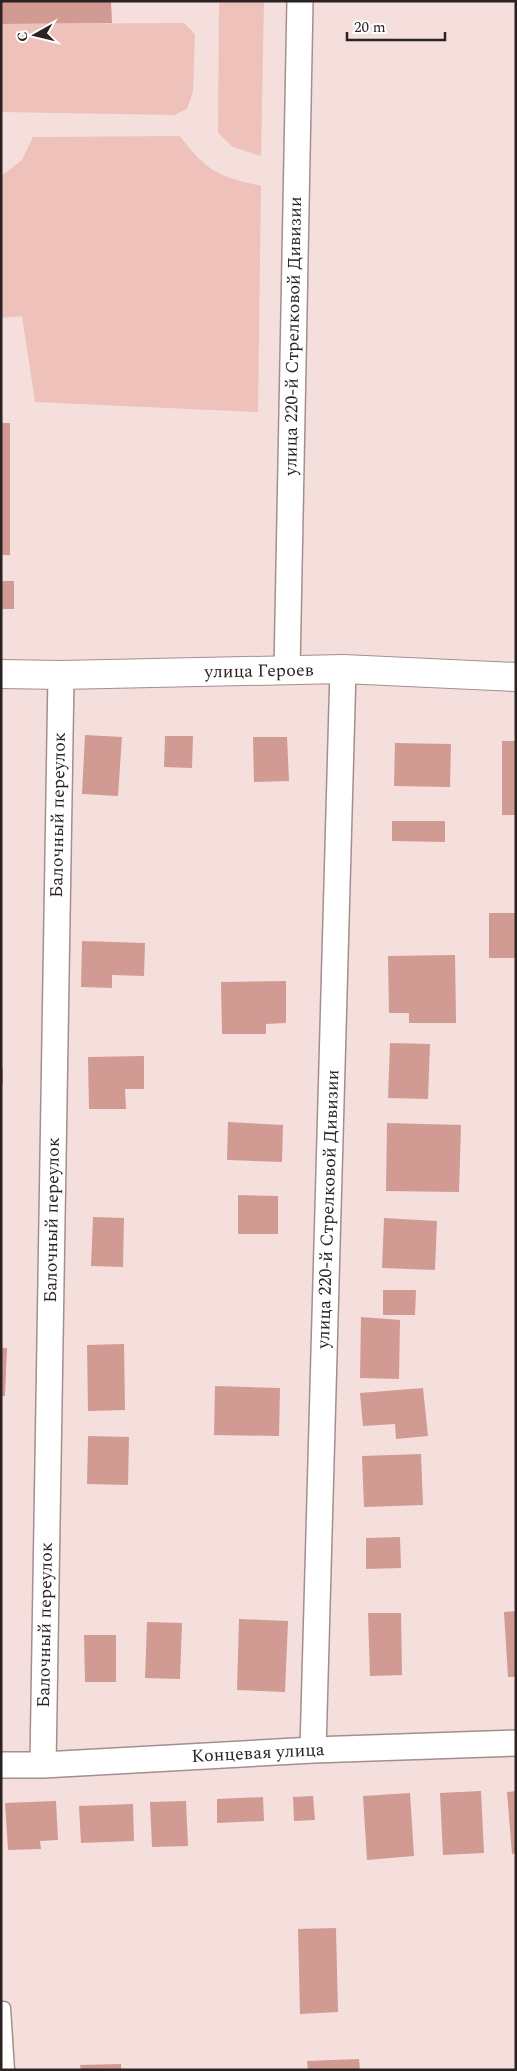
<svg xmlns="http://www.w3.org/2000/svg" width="517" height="2071" font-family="Spectral,serif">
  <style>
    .green { fill: #eec1bb }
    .building { fill: #d19a93 }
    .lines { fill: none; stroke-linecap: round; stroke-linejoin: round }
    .service-casing { stroke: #a38f8d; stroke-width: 15 }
    .minor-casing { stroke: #a38f8d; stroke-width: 28 }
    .tertiary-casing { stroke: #a38f8d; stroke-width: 30 }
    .service { stroke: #fff; stroke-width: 12 }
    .minor { stroke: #fff; stroke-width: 25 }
    .tertiary { stroke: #fff; stroke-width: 28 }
    .labels { text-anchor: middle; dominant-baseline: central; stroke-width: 4; stroke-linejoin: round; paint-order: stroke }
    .street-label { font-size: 18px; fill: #2b2322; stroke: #fff }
  </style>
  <rect width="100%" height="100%" fill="#f5dfdd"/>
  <path class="green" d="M219,1H264L261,156L233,147L218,133Z
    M184,23L195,34L193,92L187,109L174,115L1,112V24Z
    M180,136C207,172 218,176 261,186L258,412L35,402L22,316L1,318V176L22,160L33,137Z"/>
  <path class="building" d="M1,1H111L112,23L1,24Z
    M1,423H10V555H1Z
    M1,581H14V609H1Z
    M85,735L122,737L118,796L82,794Z
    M165,736H193L192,768L164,767Z
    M253,737H287L289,781L254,782Z
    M502,741H516V815H502Z
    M395,743L451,744L450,787L394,786Z
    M392,821H445V842L392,841Z
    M489,913H516V958H489Z
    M82,941L145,943L144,976L112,975V988L81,987Z
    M455,955L456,1023H409V1013H389L388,956Z
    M286,981V1023L266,1024V1034H222L221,982Z
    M390,1043L430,1044L428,1099L388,1098Z
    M144,1056V1089H125L126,1109H89L88,1057Z
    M1,1069H3V1084H1Z
    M228,1122L283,1125L282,1162L227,1160Z
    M387,1123L461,1125L459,1192L386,1191Z
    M238,1195L278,1196V1234H238Z
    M93,1217L124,1218L123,1267L91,1266Z
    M384,1218L437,1221L435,1270L382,1268Z
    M383,1290H416L415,1315H383Z
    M361,1317L400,1320L399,1379L360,1378Z
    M124,1344L125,1410L88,1411L87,1345Z
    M1,1348H7L5,1396H1Z
    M215,1386L280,1388L279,1436L214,1435Z
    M423,1388L428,1436L396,1439L395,1424L363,1426L360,1393Z
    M88,1436L129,1437L128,1485L87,1484Z
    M421,1454L423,1505L364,1507L362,1456Z
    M400,1537L401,1568L366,1569V1538Z
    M516,1611V1677H508L504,1612Z
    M368,1613H401L402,1675L370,1676Z
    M239,1619L288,1621L285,1692L237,1690Z
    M147,1622L182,1623L180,1679L145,1678Z
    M84,1635H116V1682H85Z
    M481,1791L484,1853L443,1855L440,1793Z
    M516,1791V1853L512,1854L507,1792Z
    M410,1793L414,1856L367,1860L363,1796Z
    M313,1796L315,1820L294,1821L293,1797Z
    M263,1797L264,1821L217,1823V1799Z
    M56,1801L58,1840L40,1841L41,1849L8,1850L5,1803Z
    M186,1801L188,1846L152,1847L150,1802Z
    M133,1804L134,1841L81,1843L79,1806Z
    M336,1928L338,2012L300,2014L298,1929Z
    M359,2059L360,2070H308L307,2061Z
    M121,2064V2070H81L80,2065Z"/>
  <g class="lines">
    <g class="service-casing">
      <path id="service" d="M1,2008H4L8,2070"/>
    </g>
    <g class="minor-casing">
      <path id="minor" d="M287,671L300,1
        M313,1750L343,669
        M1,1765H43L313,1750L516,1743
        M43,1765L61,675"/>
    </g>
    <g class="tertiary-casing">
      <path id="tertiary" d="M1,674L61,675L343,669L516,677"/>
    </g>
    <use href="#service" class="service"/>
    <use href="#minor" class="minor"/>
    <use href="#tertiary" class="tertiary"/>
  </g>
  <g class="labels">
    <g class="street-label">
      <text transform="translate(293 336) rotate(-89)">улица 220-й Стрелковой Дивизии</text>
      <text transform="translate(259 671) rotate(-1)">улица Героев</text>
      <text transform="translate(58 815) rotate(-89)">Балочный переулок</text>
      <text transform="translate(328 1209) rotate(-88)">улица 220-й Стрелковой Дивизии</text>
      <text transform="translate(52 1220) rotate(-89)">Балочный переулок</text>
      <text transform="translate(45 1625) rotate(-89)">Балочный переулок</text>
      <text transform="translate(258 1753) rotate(-3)">Концевая улица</text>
    </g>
  </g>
  <rect width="517" height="2071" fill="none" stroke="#2b2322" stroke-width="5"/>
  <g transform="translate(35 35) rotate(262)" stroke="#ffffff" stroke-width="4" paint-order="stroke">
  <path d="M0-4L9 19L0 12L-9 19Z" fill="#2b2322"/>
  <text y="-8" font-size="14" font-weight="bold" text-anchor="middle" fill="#2b2322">С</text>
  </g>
  <path d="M347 32v8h98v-8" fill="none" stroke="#2b2322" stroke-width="2.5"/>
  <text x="354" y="32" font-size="15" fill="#2b2322" stroke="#ffffff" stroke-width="4" paint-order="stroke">20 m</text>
</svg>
